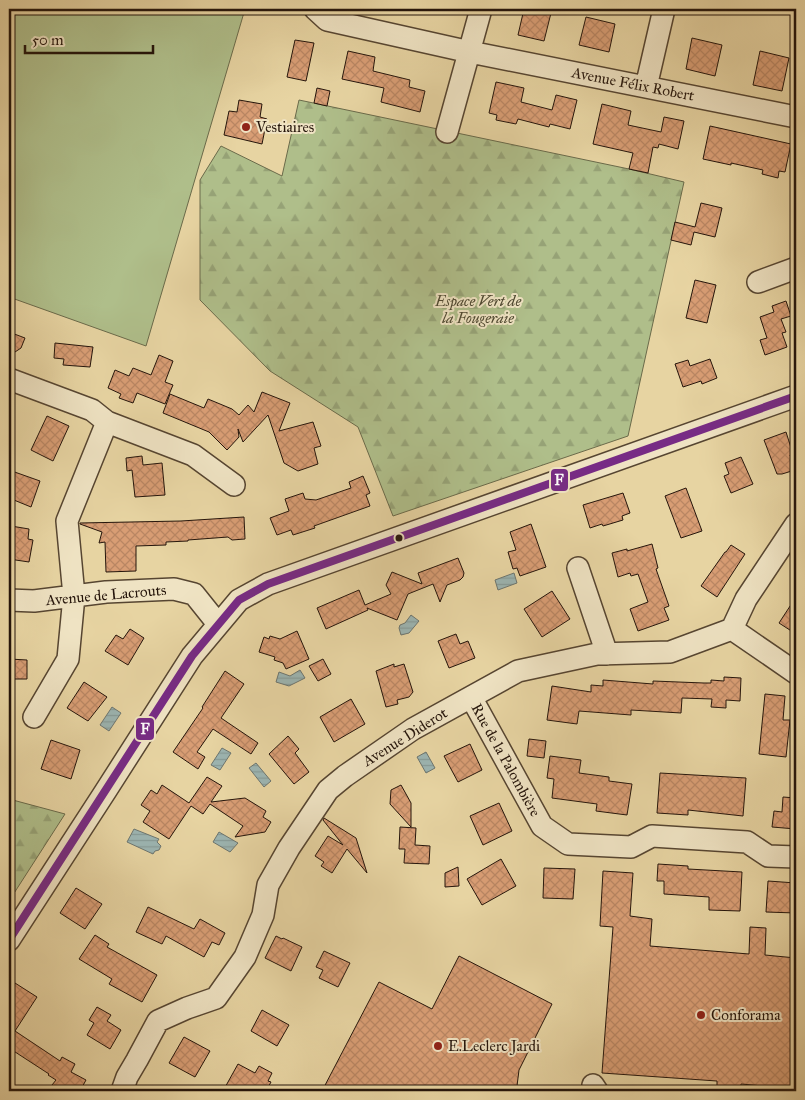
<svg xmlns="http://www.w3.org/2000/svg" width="805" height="1100" font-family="'IM FELL Great Primer',serif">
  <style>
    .forest { fill: url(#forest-firs); stroke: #6a6a4a }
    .garden { fill: #afbe8a; stroke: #6a6a4a }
    .water { fill: url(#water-rules); stroke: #6c756f }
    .building { fill: url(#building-cross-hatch); stroke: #25150b }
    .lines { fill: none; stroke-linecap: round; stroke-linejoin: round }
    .minor-casing { stroke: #564531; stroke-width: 24 }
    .minor { stroke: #efe3c3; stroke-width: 21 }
    .bus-1-casing { stroke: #efe3c3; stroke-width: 11 }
    .bus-1 { stroke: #772b85; stroke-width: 8 }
    .poi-dot { fill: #8f2418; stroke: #efe3c3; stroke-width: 2 }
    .bus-dot { fill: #25150b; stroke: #efe3c3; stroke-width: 2 }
    .labels { text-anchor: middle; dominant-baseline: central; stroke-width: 4; stroke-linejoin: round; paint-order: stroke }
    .street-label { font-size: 15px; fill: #25150b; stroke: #efe3c3 }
    .poi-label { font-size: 15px; fill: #25150b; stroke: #efe3c3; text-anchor: start }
    .park-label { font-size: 15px; font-style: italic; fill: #4e4831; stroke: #efe3c3 }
    .line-badge { stroke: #efe3c3; stroke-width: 2 }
    .badge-label { font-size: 14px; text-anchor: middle; font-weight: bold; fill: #fff }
  </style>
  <defs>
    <pattern id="forest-firs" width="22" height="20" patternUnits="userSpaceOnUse" patternTransform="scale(1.25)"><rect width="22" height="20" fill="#afbe8a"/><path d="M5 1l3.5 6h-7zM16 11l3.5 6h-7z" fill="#96a276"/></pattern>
    <pattern id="water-rules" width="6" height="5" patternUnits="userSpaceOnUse" patternTransform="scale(1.25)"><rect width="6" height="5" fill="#9cb5b2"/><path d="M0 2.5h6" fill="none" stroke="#869b98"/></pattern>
    <pattern id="building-cross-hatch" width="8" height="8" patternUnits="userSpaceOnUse" patternTransform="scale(1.25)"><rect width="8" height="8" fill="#d89d74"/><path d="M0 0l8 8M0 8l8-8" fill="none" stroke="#b98663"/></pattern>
  </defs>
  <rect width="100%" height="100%" fill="#e7d4a2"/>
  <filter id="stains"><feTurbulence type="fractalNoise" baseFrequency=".004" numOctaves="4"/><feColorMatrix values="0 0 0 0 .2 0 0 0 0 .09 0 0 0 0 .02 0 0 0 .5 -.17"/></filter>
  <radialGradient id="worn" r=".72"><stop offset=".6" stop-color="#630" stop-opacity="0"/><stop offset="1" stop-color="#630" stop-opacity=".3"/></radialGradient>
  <path class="forest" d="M299,100L629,169L684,182L628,436L393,516L358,427L270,371L200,300V180L221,146L282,176Z
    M9,799L65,814L9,901Z"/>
  <path class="garden" d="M14,9H245L146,346L9,297V21Z"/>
  <path class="water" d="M514,573L517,583L498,590L495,580Z
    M411,615L419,621L409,633L401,635L399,628L400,625L405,623Z
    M300,670L305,678L289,686L276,682L279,672L290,676Z
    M112,707L121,713L109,731L100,725Z
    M222,748L231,753L220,770L211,765Z
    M426,752L435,768L426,773L417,757Z
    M256,763L271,781L264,787L249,768Z
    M134,829L159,839L157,842L161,846L159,850L155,851L153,854L127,842Z
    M219,832L238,843L230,852L213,842Z"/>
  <path class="building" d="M524,9H552L544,41L518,35Z
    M586,17L615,24L609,52L579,45Z
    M692,38L722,45L715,76L686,69Z
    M295,40L314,43L306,81L287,77Z
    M348,51L375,57L373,71L410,80L409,87L425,91L420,112L381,102L384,88L342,79Z
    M760,51L789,58L782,91L753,85Z
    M496,82L524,88L521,102L552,110L556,95L577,100L570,129L550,124L549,127L518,119L516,124L496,120L497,115L489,113Z
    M317,88L330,91L327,106L314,103Z
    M239,100L262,104L260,117L267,119L262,144L224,135L229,111L237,112Z
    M602,104L631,111L628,125L661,132L664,117L684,121L678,149L659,144L658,148L653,147L648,173L629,169L633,153L593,144Z
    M710,126L791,144L785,172L779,171L778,178L762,174L763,170L731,163V165L703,159Z
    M701,203L722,208L715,237L694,232L691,245L671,240L675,222L695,227Z
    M695,280L716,285L707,323L686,318Z
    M786,301L791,316L781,319L786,332L782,333L787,347L765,355L760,340L767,338L760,317L774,312L772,306Z
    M9,332L25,338L21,348L9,356Z
    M55,343L93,347L90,367L63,365L64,359L54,358Z
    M159,355L173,361L165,382L173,385L165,404L137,393L133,403L119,398L121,394L108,388L115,370L129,376L133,368L151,375Z
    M710,359L717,378L702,384L701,381L683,387L675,364L688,360L690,366Z
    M262,392L290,403L279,431L313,422L321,446L314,448L318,464L298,471L284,463L268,415L243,442L238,429L239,437L227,450L209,432L163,413L170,394L204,408L208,399L232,409L239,415L248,405L254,412Z
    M47,416L69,426L53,461L31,450Z
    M786,432L793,454L790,455L795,470L782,474H777L764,440Z
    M142,456L143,465L162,463L165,495L135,497L132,470L127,471L126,458Z
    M741,457L753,484L731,493L724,476L729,474L725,463Z
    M9,470L40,481L31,507L9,498Z
    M363,476L370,493L366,495L370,506L314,526L315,528L293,535L291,530L277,535L270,518L289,511L285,499L303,493L305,499L316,500L351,488L349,482Z
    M686,488L702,531L681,538L665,496Z
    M623,493L630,513L622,516L623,520L603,526L602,524L590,528L583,505Z
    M244,517L245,539L232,540L228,537L188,540V541L166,542V545L136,546V571L106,572L105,542L99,543L102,532L80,524V523L181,521Z
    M531,524L546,567L520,576L517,568L513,569L508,552L516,550L510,532Z
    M11,526L29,529L28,539L33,540L29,562L9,559V535H10Z
    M652,544L658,568L656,569L669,606L664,608L669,620L638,631L630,609L648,602L638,574L631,576L630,573L618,577L612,553L627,549V551Z
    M731,545L745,554L717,597L701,586L725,552H726Z
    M458,558L464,573L463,577L460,580L447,585L440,602L433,584L408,594L397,620L367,608L368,610L326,629L317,608L359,590L365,605L391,594L386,585L392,572L422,584L418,573Z
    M552,591L570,619L542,637L524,609Z
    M796,597V634L779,623Z
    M130,629L144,638L128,665L105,651L116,635L123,639Z
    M297,631L309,659L286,669L283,663L274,660L275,657L259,652L264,637L269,639L270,636L280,639Z
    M456,634L460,644L468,641L475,658L449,668L438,641Z
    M9,659L27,660V679H9Z
    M323,659L331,674L318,681L309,666Z
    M394,664V667L404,664L413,692L409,697L397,700L398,704L386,707L376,671Z
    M225,671L244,684L221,718L258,743L251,754L213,729L197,752L205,757L198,769L173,752L203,708L202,707Z
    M724,677L741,678L740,701L726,700V708L711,707L712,699L682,698L681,713L631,710V715L579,711L577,724L547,720L552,686L591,692V685L603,686V680L653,684V681L704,683H711V680L724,681Z
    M84,682L107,697L88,721L67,708Z
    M765,694L785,696L783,720H790L786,757L759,754Z
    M351,699L365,724L334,742L320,717Z
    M288,736L299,749L295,753L309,772L294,784L269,754Z
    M529,739L546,741L544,758L527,756Z
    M51,740L80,750L71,779L41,769Z
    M470,744L482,770L458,782L444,756Z
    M550,756L581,760L579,773L609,777V781L632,784L627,815L596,811L597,804L552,798L554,779L547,778Z
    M660,773L746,778L743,816L688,810V815L657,813Z
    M207,777L222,786L211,802L245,798L266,811L263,817L271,822L265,832L235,837L243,826L210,804L203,814L191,806L169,839L143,822L150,811L141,805L151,790L157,794L162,785L189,803Z
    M401,785L411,803V827L390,804L391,790Z
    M783,797L796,798V829L772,827L774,811L782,812Z
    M499,803L512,831L483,845L470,816Z
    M324,818L356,838L367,873L347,849L332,873L321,866L324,862L315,856L328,836L343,845L323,820Z
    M400,827L416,828L415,845L430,846L429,864L404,863L405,849H399Z
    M501,859L516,886L482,905L467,879Z
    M658,864L688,866V869L742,872L740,911L709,910V897L664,894V881H657Z
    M458,867L459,886L445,887V873Z
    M544,868L575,869L573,899L543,898Z
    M603,871L633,873L630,916L652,919L650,946L749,954L750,927L766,928L765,955L796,958V1089L741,1084V1091H733L717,1090V1081L602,1073L613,927L600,926Z
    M768,881L796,883V913L766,912Z
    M76,888L102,904L85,929L60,913Z
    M148,907L194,929L200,919L225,933L219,945L212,942L204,957L166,936L162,944L136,932Z
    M95,935L109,944L107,947L157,975L142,1002L109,984L112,979L79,959Z
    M276,936L282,939L283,938L302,947L291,971L265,958Z
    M324,951L350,963L338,987L319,978L323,970L316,967Z
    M459,956L552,1004L519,1070L517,1086L514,1091H322L379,982L432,1009Z
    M15,983L37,997L15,1031L60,1061L62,1057L75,1064L71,1072L86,1080L80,1091H64L52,1085L56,1080L48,1075L49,1074L9,1048V992Z
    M97,1007L111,1015L107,1021L121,1030L110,1049L87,1035L94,1023L89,1020Z
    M262,1010L289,1025L277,1046L251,1031Z
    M184,1037L210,1051L195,1077L169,1063Z
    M238,1064L255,1073L259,1066L272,1073L268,1081L271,1082L266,1091H223Z"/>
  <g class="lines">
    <g class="minor-casing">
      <path id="minor" d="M315,9L327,20L470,52L796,117
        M646,87L664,9
        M447,132L481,9
        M758,282L796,268
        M9,379L92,410L107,422
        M578,568L607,654
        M9,600L34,601L106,592L174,589L194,594L218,624
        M732,629L796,673
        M471,697L542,826L568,844L631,847L652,836L747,842L768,856L796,857
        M34,717L68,659L74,596L67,521L107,422L193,455L234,485
        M9,940L105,792L192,656L239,600L268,584L796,396
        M593,1085L597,1091
        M122,1091L127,1077L137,1060L158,1021L187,1008L216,998L245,957L263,915L268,885L289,848L328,790L345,776L413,729L518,671L597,654L670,652L732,629L746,599L796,524"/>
    </g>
    <use href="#minor" class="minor"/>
    <g class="bus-1-casing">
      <path id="bus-1" d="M9,940L192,656L239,600L268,584L796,396"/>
    </g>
    <use href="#bus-1" class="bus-1"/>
  </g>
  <g class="poi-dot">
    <circle cx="246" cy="127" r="5"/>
    <circle cx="701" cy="1015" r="5"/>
    <circle cx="438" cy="1046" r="5"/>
  </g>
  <circle class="bus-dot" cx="399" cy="538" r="4.5"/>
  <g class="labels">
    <g class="street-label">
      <text transform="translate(633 84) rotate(11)">Avenue Félix Robert</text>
      <text transform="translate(106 595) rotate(-5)">Avenue de Lacrouts</text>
      <text transform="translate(405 737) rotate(-32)">Avenue Diderot</text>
      <text transform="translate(506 760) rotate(61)">Rue de la Palombière</text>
    </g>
    <g class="poi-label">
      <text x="256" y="127">Vestiaires</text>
      <text x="711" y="1015">Conforama</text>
      <text x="448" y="1046">E.Leclerc Jardi</text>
    </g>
    <g class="park-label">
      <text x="478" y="301">Espace Vert de<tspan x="478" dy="17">la Fougeraie</tspan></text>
    </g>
  </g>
  <g class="line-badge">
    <rect x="550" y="468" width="19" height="24" rx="5" fill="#772b85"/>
    <rect x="135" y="717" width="20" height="24" rx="5" fill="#772b85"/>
  </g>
  <g class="badge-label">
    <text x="559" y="485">F</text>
    <text x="145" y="734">F</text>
  </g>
  <rect width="805" height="1100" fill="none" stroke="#e7d4a2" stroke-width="30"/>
  <rect x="10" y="10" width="785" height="1080" fill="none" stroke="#25150b" stroke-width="2.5"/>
  <rect x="15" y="15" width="775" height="1070" fill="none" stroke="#25150b"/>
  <path d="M25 45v8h128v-8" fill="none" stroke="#25150b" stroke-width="2.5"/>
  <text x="32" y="45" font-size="15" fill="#25150b" stroke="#efe3c3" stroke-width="4" paint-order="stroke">50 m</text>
  <rect width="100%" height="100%" filter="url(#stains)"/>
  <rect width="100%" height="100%" fill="url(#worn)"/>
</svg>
